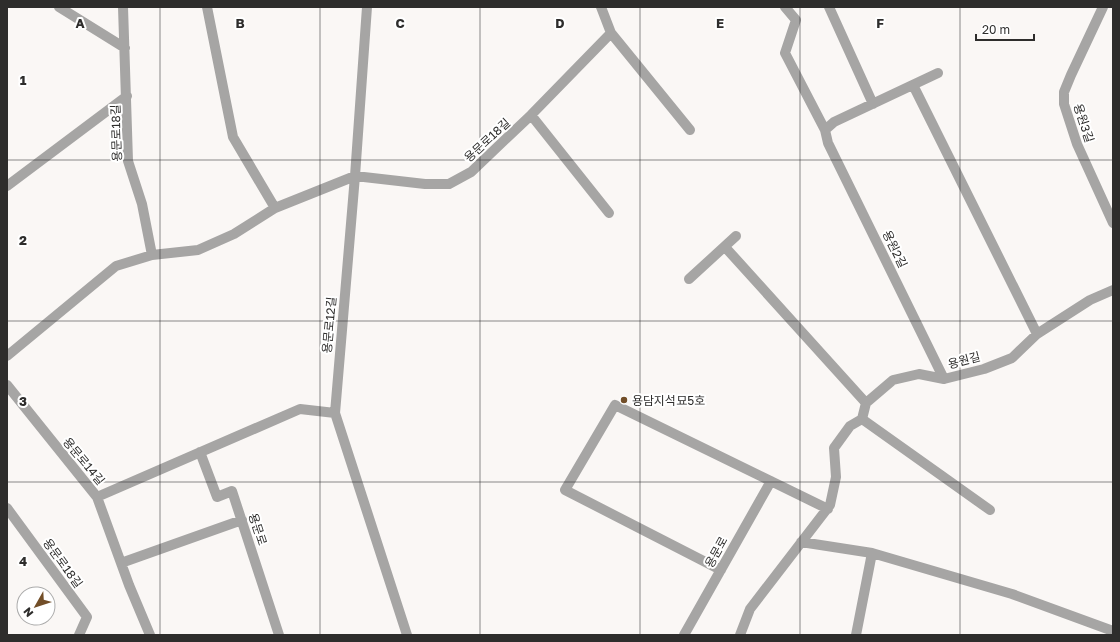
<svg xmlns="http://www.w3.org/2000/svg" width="1120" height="642" font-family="'Golos Text','Noto Sans KR',sans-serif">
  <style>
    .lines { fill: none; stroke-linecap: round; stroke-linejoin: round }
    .minor { stroke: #a6a5a4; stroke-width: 10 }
    .grid { fill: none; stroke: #2e2d2c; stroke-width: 1; stroke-opacity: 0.55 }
    .poi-dot { fill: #724e28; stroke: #fff; stroke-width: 1.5 }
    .labels { text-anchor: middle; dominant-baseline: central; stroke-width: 4; stroke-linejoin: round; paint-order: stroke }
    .street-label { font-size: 12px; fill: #2e2d2c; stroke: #fff }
    .poi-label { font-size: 12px; fill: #2e2d2c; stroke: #fff; text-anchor: start }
    .grid-label { font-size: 13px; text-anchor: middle; font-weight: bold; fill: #2e2d2c; stroke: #fff; stroke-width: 4; stroke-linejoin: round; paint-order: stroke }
  </style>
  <rect width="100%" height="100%" fill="#faf7f5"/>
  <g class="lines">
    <path class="minor" d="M59,7L125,48
      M123,7L128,161L142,204L152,255
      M207,7L233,137L275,208
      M367,7L355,176L335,413L407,635
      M785,7L796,20L785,53L825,130
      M829,7L873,104
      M1103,7L1071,75L1064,92V104L1077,144L1113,223
      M611,33L690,130
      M938,73L834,122L825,130L828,143L944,379
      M913,85L1037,334
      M531,115L609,213
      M7,186L127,96
      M725,247L866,403
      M689,279L736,236
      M7,356L116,266L152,255L198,250L234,234L275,208L355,176L425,184H449L471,172L531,115L611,33L601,7
      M7,385L97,497L129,585L150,635
      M862,419L990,510
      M200,452L217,497L232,491L279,635
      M97,497L300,409L335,413
      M7,508L87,617L79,635
      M801,542L872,553L1012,594L1113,631
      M121,563L242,520
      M721,570L565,490L615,405L828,509
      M684,635L771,481
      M740,635L750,609L830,505L836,477L834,448L850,426L862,419L866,403L893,380L919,374L944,379L984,369L1012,358L1037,334L1090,300L1113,290
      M856,635L872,553"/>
  </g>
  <path class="grid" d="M160,7V635M320,7V635M480,7V635M640,7V635M800,7V635M960,7V635M7,160H1113M7,321H1113M7,482H1113"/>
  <circle class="poi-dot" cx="624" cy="400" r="4"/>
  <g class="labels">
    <g class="street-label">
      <text transform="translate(1084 123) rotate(72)">용원3길</text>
      <text transform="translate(116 133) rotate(-92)">용문로18길</text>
      <text transform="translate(487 140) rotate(-43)">용문로18길</text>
      <text transform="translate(895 249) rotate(64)">용원2길</text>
      <text transform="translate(329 325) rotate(-85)">용문로12길</text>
      <text transform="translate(964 360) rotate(-15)">용원길</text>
      <text transform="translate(84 461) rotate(50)">용문로14길</text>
      <text transform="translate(258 529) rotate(72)">용문로</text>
      <text transform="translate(716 552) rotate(-61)">용문로</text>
      <text transform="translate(63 563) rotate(54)">용문로18길</text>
    </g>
    <g class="poi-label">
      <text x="632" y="400">용담지석묘5호</text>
    </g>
  </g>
  <g class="grid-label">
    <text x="80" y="28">A</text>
    <text x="240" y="28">B</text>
    <text x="400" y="28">C</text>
    <text x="560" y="28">D</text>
    <text x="720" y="28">E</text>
    <text x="880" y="28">F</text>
    <text x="23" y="85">1</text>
    <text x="23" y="245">2</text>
    <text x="23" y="406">3</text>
    <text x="23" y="566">4</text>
  </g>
  <rect width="1120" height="642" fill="none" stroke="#2e2d2c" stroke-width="16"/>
  <g transform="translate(36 606) rotate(231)"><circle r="19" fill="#ffffff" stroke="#ababab"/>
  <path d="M0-3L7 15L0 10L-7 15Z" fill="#724e28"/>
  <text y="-6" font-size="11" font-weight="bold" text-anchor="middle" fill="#2e2d2c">N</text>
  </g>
  <path d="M976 34v6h58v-6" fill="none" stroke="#2e2d2c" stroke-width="2"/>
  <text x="982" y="34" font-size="12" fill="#2e2d2c" stroke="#ffffff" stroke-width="3" paint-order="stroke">20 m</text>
</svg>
